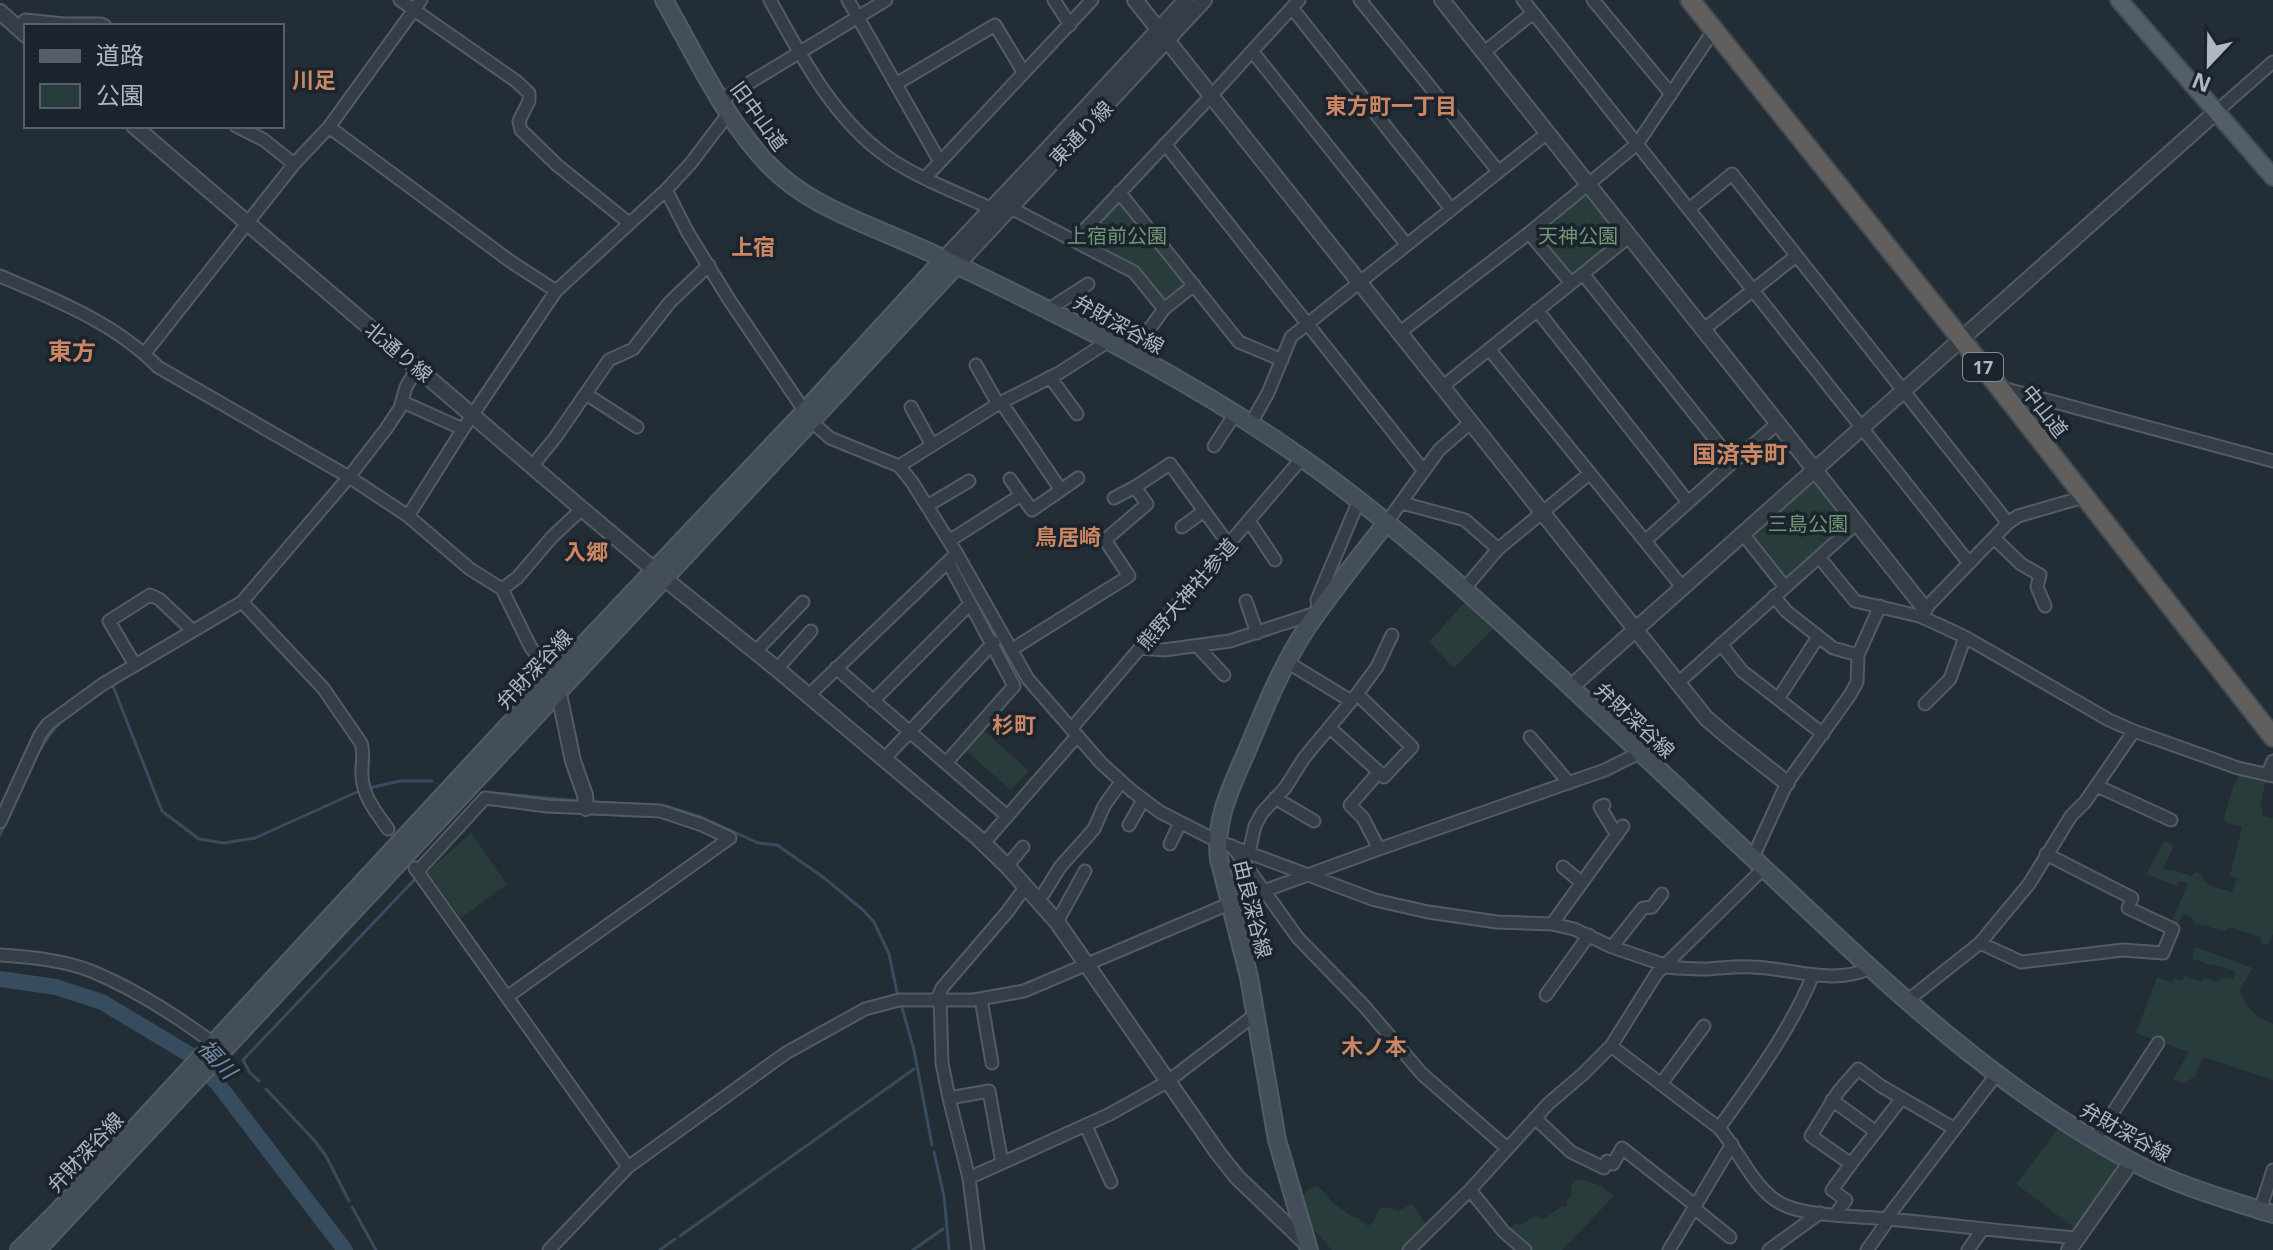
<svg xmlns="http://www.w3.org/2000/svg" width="2273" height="1250" font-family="'Open Sans','Noto Sans JP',sans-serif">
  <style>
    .green { fill: #283c3b }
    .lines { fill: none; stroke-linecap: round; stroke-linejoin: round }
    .stream { stroke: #384c5f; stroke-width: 3 }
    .river { stroke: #384c5f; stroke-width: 16 }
    .minor-casing { stroke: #535c65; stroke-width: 15 }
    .tertiary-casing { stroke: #535c65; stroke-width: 18 }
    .secondary-casing { stroke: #535c65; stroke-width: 20 }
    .primary-casing { stroke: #424a53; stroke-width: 20 }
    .trunk-casing { stroke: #404952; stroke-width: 22 }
    .minor { stroke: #353e47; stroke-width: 11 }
    .tertiary { stroke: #353e47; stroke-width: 14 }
    .secondary { stroke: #444e5a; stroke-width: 16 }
    .primary { stroke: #535e67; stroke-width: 16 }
    .trunk { stroke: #605f5d; stroke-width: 18 }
    .labels { text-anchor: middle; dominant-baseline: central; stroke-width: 7; stroke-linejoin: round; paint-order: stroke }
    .shield { fill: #1b232c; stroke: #838c96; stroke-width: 2 }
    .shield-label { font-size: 18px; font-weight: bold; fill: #b0b9c3 }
    .street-label { font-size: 20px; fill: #b0b9c3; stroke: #1b232c }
    .park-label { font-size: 20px; fill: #709775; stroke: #1b232c }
    .neighbourhood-label { font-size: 22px; font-weight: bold; fill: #cb8663; stroke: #1b232c }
    .water-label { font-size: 22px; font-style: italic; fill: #728da5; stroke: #1b232c }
    .quarter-label { font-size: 24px; font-weight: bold; fill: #cb8663; stroke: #1b232c }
  </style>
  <rect width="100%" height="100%" fill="#222d36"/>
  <path class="green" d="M1584,195L1589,196L1620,234L1619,238L1572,276L1568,275L1537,236V232Z
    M1117,201H1121L1186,282L1185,286L1166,302L1162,301L1137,270L1082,239Z
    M1811,483H1817L1848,521L1846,527L1787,580L1782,579L1752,541V534Z
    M1466,601L1495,627L1454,668L1429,642Z
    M981,728L1029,771L1011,790L963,748Z
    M2241,773L2266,779L2261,803L2263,816L2273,818V934L2268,945L2261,943V937L2229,927L2225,931L2193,923V918L2184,914L2176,927L2170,925L2188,884L2179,881L2177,886L2146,874L2164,841L2174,845L2163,869L2168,871L2174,870L2191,876L2196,872L2200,873C2204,887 2219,888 2232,892L2237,878L2230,876L2242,827L2225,822L2224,818L2234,784Z
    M471,833L507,884L461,918L427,872Z
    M2195,947L2253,968L2240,989C2244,1007 2257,1018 2273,1024V1080L2203,1057L2196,1076L2184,1083L2173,1079L2189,1052L2136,1033L2157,977L2171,982L2175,978L2182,981L2185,976L2200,981L2204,978L2218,982L2221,978L2234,979L2235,971L2210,964L2206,965V963L2192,959Z
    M2060,1126L2122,1166L2077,1230L2016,1184Z
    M1582,1179L1601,1186L1614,1196L1562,1250H1532L1509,1232L1515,1224L1521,1225L1535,1216L1543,1219L1561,1207H1567L1566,1201L1572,1195L1571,1188L1574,1181Z
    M1316,1186C1327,1193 1329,1200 1336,1205C1342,1210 1347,1212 1353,1217H1357L1368,1226L1373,1222L1380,1209L1387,1207L1398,1211L1412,1204L1428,1227L1403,1250H1332L1311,1227L1302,1196L1309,1189Z"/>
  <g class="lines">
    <path class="stream" d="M113,686L162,811L199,839L224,843L255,838L357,792
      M369,788L400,781H432
      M495,793L579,801
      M592,802L666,806L701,817L758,843L777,845L823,877L863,910L874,922L889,954L898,997
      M0,835C15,802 37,742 64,719C76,708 92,699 105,690
      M901,1004L914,1050L932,1145
      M259,1081L250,1073L243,1060L416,878
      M266,1089L314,1140L326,1156L349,1201
      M934,1152L944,1196L949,1250
      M352,1207L376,1250
      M680,1236L914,1069
      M660,1250L675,1239
      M913,1250L943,1229"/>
    <path class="river" d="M0,979L56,987L102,1002L192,1056L218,1084L345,1250"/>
    <g class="minor-casing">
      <path id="minor" d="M400,0L516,81L529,93V101L519,121L521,130L557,165L629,223
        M770,0C801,56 833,118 886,156C915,177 958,193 990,208
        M848,0L940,162
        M1054,0L1070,25
        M1360,0L1498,171
        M1523,0L1969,563
        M1593,0L1671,94
        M1292,8L1451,209
        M18,28L25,20L64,24H101L105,26
        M1252,51L1406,244
        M1483,53L1533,13
        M896,84L995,25L1024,73
        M721,100L886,0
        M2216,112L2273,62
        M236,126L264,140L294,164
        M329,127L510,261L556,291
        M1165,144L1424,471
        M925,178L1092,0
        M666,190L688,233L730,301L812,422L830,438L899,466L912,482L957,554L1028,679L1101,763L1132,791L1160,812L1217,841L1375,900L1428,912L1497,922L1552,924L1574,929L1612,947L1665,965
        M1119,192L1239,342L1282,360
        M1011,208L1134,272L1164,309
        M1689,209L1732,174L2008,523
        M1529,233L1571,283
        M1074,241L1211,96L1299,0
        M1583,274L1733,462L1645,541
        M0,276C56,300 115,323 158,367L349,477L408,516L470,569L502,589L530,646L555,682
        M1049,309L1088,284
        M1537,310L1688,502
        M1704,329L1796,256
        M1399,333L1529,233L1637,144L1714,30
        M1489,349L1683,588
        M145,353L294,164L329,127L421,0
        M1132,353L1164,309L1194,285
        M976,365L998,404
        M1050,377L1077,414
        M1442,387L1630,236
        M1999,387L2273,461
        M586,394L637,427
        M403,402L463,429
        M911,407L932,445
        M1251,423L1268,393L1291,337L1546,134
        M1214,446L1235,414
        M1733,462L1778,423
        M532,466L555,438L609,360L633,349L670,302L709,265
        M899,466L998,404L1059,373L1109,341
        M1010,479L1021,495
        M1061,490L1078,478
        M1114,498L1135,487
        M1402,503L1465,520L1498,549
        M927,506L969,481
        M408,516L463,429L556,291L666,190L691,163L729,113
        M1249,521L1275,560
        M1387,522L1439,450L1470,423
        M1182,527L1204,511
        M1743,534L1785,587
        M1994,538L2021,564L2040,575L2037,587L2045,606
        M949,541L1021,495L1032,510L1061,490L1001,402
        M1819,557L1855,601L1919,616L1935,623L1965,637L2109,720L2134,731L2238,768L2273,776
        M1465,588L1498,549L1590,473
        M502,589L517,578L552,537L582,509
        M1774,596L1786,611L1833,648L1858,655
        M1246,601L1257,633
        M242,602L323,688L361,743C365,754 361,765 362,776C363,797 376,812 388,829
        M1922,612L2008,523L2018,516L2084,497
        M1721,644L1742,671L1823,734
        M1197,646L1224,675
        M1140,648L1164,650L1230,641L1319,612L1317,600L1359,500
        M1011,650L1129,576L1105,540L1147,504L1135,487L1170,464L1229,545
        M756,651L803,602
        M1287,662L1351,701
        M135,665L109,621L150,595L159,599L192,630
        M836,668L1007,816
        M777,669L811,631
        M1678,683L1857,523
        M809,695L953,557
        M1778,699L1818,637
        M873,701L970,604
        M1925,704L1950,679L1965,637
        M1330,728L1379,772
        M1071,729L1302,458
        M1530,737L1569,783
        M885,758L994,642
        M946,763L1014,686L948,562
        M2267,775L2273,761
        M2097,786L2171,820
        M1275,798L1314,821
        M1604,805L1600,807L1617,835
        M0,822L40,735L48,724L103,684L242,602L349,477L386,429L400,408L406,387L417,368
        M1129,825L1143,800
        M984,843L1077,736
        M1170,844L1180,823
        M1232,846L1298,938L1365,1007L1422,1074L1507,1148
        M1379,849L1363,818L1350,805L1379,772L1384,777L1412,747L1357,694L1377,667L1392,635
        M1249,852L1255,826L1262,813L1285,788L1304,758L1357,694
        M1753,857L1787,783L1850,695L1857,682L1858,655L1880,606
        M1007,866L1023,847
        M1563,867L1582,883
        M415,868L628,1167
        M418,871L485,798L547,806L660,811L702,825L730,838L507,997
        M1038,899L1044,893L1060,867L1094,829L1104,806L1121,782
        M1057,922L1085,871
        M1552,924L1623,826
        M1980,943L2021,962L2123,950L2163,953L2173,929L2128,908L2132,898L2046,854
        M1612,947L1643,908L1652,907L1662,894
        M0,955C30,957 63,960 91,971C135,989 175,1015 213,1043L218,1049
        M1663,967C1678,968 1693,969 1708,969C1723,968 1737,966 1752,967C1791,968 1833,986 1870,968
        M1546,995L1589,935
        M937,999L942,988L1008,911L1026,886
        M940,999L942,1063L949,1098L969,1178L978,1250
        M981,999L992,1063
        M1907,1001L1980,943L2029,884L2071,816L2085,802L2134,731
        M1611,1046L1719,1128C1739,1151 1754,1189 1780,1203C1803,1217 1861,1216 1889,1219C1952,1225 2015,1233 2078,1238
        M1661,1084L1704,1026
        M949,1098L989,1091L1002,1163
        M1832,1100L1876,1132
        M1535,1118L1571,1152L1604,1168L1607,1161L1613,1164L1622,1148L1696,1206
        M1086,1126L1111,1182
        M1719,1128C1754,1079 1790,1031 1813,975
        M2095,1140L2158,1043
        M1851,1164L1902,1098
        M969,1178L1110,1114L1167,1082L1256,1014
        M1470,1190L1504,1232L1525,1250
        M1694,1208L1730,1237
        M2260,1210L2273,1170
        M1835,1215L1846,1200L1832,1190L1851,1164L1811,1136L1838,1092L1858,1069L1881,1086L1955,1129
        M1886,1219L1996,1075
        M549,1250L628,1167L786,1053L865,1009L899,1000H974L1024,991L1231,903L1379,849L1605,770L1641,752
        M1409,1250L1470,1190L1548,1104L1583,1074L1611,1046L1657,973L1764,868
        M1669,1250L1732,1144
        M1769,1250L1820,1213
        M1867,1250L1889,1219
        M1968,1250L1982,1230"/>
    </g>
    <g class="tertiary-casing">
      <path id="tertiary" d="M1135,0L1678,683L1706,718L1727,736L1787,783
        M1442,0L1925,609
        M0,12L26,35
        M134,126L582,509L665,579L777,669L977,837L1007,866L1057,922L1218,1153L1237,1177L1307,1244
        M944,259L1046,151L1186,0
        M957,265L1204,0
        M1571,687L2216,112
        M559,694L573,761L585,795L586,808
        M2069,1250L2131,1162"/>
    </g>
    <g class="secondary-casing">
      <path id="secondary" d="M664,0C695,54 725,120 769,165C801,198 841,214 883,232C911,244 940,256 967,270C1081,325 1195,383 1299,456C1392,521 1475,598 1558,675C1623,736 1688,797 1753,858C1872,970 1984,1081 2129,1160C2173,1184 2225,1199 2273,1214
        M19,1250L58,1211L553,677L805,411L944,259
        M37,1250L957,265
        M1309,1250L1277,1140L1249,977L1219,859C1214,821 1231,787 1246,753C1264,710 1282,665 1308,626C1333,590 1360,556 1387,522"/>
    </g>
    <g class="primary-casing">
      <path id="primary" d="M2119,0L2273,177"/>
    </g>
    <g class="trunk-casing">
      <path id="trunk" d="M1690,0L1962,340L2273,737"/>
    </g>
    <use href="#minor" class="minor"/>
    <use href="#tertiary" class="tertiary"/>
    <use href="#secondary" class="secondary"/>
    <use href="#primary" class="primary"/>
    <use href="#trunk" class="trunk"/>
  </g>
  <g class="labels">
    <rect class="shield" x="1963" y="353" width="40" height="28" rx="6"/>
    <g class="shield-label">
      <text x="1983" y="367">17</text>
    </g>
    <g class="street-label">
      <text transform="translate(759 116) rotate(54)">旧中山道</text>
      <text transform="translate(1081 133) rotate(-46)">東通り線</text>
      <text transform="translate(1119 324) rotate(29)">弁財深谷線</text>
      <text transform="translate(399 352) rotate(40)">北通り線</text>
      <text transform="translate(2045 411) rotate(52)">中山道</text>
      <text transform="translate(1187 594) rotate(-49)">熊野大神社参道</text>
      <text transform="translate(534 669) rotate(-47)">弁財深谷線</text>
      <text transform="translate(1635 720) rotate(43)">弁財深谷線</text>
      <text transform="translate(1253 909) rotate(76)">由良深谷線</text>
      <text transform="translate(2126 1132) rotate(29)">弁財深谷線</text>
      <text transform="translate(85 1152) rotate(-47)">弁財深谷線</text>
    </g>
    <g class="park-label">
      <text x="1117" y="235">上宿前公園</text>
      <text x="1578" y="235">天神公園</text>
      <text x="1808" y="523">三島公園</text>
    </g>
    <g class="neighbourhood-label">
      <text x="314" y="79">川足</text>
      <text x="1391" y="105">東方町一丁目</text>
      <text x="753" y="246">上宿</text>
      <text x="1068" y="536">鳥居崎</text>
      <text x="586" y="551">入郷</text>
      <text x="1014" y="724">杉町</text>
      <text x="1374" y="1046">木ノ本</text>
    </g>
    <g class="water-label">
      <text transform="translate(218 1058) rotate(47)">福川</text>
    </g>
    <g class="quarter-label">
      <text x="72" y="350">東方</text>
      <text x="1740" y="453">国済寺町</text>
    </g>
  </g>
  <rect x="24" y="24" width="260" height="104" fill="#1b232c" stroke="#575f68" stroke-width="2"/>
  <rect x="40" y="50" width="40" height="12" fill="#535e67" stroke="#575f68" stroke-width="2"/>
  <text x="96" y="64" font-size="24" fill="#b0b9c3">道路</text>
  <rect x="40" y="84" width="40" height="24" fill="#283c3b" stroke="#575f68" stroke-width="2"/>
  <text x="96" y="104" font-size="24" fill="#b0b9c3">公園</text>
  <g transform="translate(2209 64) rotate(202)" stroke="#1b232c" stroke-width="6" paint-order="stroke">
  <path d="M0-6L14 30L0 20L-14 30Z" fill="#b0b9c3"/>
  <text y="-12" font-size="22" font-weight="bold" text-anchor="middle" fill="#b0b9c3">N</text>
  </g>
</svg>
